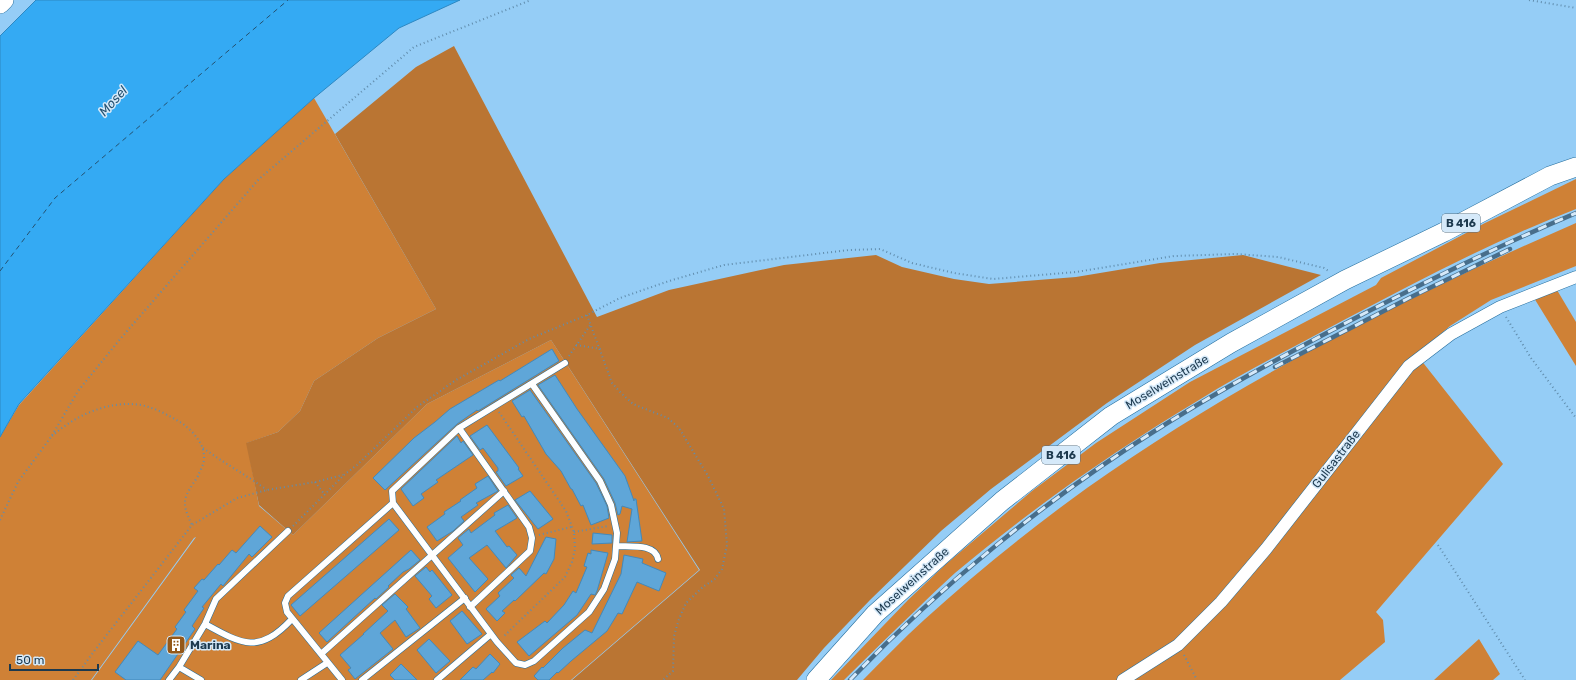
<svg xmlns="http://www.w3.org/2000/svg" width="1576" height="680" font-family="Rubik,sans-serif">
  <style>
    .green { fill: #cf8136 }
    .forest { fill: #ba7533 }
    .water { fill: #34aaf3; stroke: #2d88c2 }
    .lines { fill: none; stroke-linecap: round; stroke-linejoin: round }
    .ferry { stroke: #245170; stroke-width: 1; stroke-dasharray: 5 4; stroke-linecap: butt }
    .building { fill: #5fa6d8; stroke: #4389ba }
    .lane-casing { stroke: #256e9d; stroke-width: 7 }
    .street-casing { stroke: #256e9d; stroke-width: 13 }
    .primary-casing { stroke: #256e9d; stroke-width: 20 }
    .path { stroke: #618dad; stroke-width: 2; stroke-dasharray: 1 3; stroke-linecap: butt }
    .lane { stroke: #fff; stroke-width: 6 }
    .street { stroke: #fff; stroke-width: 12 }
    .primary { stroke: #fff; stroke-width: 19 }
    .rail-casing { stroke: #486e8b; stroke-width: 4.5 }
    .rail { stroke: #d5e9f9; stroke-width: 3; stroke-dasharray: 9; stroke-linecap: butt }
    .labels { text-anchor: middle; dominant-baseline: central; stroke-width: 3; stroke-linejoin: round; paint-order: stroke }
    .shield { fill: #d5e9f9; stroke: #546e81; stroke-width: 1 }
    .shield-label { font-size: 11px; font-weight: bold; fill: #1c394e }
    .street-label { font-size: 12px; fill: #1c394e; stroke: #d5e9f9 }
    .poi-label { font-size: 12px; font-weight: bold; fill: #1c394e; stroke: #d5e9f9; text-anchor: start }
    .water-label { font-size: 13px; font-style: italic; fill: #245170; stroke: #d5e9f9 }
  </style>
  <rect width="100%" height="100%" fill="#95cdf6"/>
  <path class="green" d="M314,98L436,309L378,338L314,381L300,411L278,432L247,443L259,506L293,535L427,404L551,340L699,570L571,680H92L196,537L194,538L91,680H0V437L19,405L224,179Z
    M1576,179V209C1495,240 1418,281 1342,321C1294,347 1245,371 1199,400C1114,451 1031,509 955,573C942,585 929,597 917,609C892,633 868,656 844,680H831L908,600L945,565L1032,491L1096,443L1190,382L1376,285L1381,278L1485,223Z
    M1576,223V266L1491,300L1450,326L1417,355L1503,464L1376,612L1383,620L1385,642L1340,680H863C883,660 903,639 924,620C976,573 1030,529 1087,488C1238,381 1406,297 1576,223Z
    M1557,290L1576,322V366L1534,298Z
    M1479,639L1500,674L1493,680H1434Z"/>
  <path class="forest" d="M454,46L597,317L669,290L784,265L876,255L902,267L954,279L989,284L1076,277L1160,263L1243,255L1321,275L1195,345L1107,403L991,489L941,531L870,600L824,648L797,680H572L700,570L551,340L427,404L293,535L259,505L246,443L278,432L300,411L314,381L378,338L436,309L335,134L416,67Z"/>
  <path class="water" d="M36,0H460L399,28L314,98L224,179L19,404L0,437V36Z"/>
  <g class="lines">
    <path class="ferry" d="M0,271L55,198L288,0"/>
  </g>
  <path class="building" d="M552,349L559,361L478,411L477,410L457,424L385,490L373,478L414,438L435,422L450,409L499,380L500,381Z
    M555,375L577,409L625,476L634,501V499H636L642,541L627,542L632,509L622,506L620,514L618,515L615,503L604,479L538,385Z
    M530,390L596,483L607,506L609,518L591,525L583,505L581,506L572,489H571L561,471L546,454L524,416L522,417L512,401Z
    M487,425L519,468L518,469L523,476L506,486L496,472L498,471V468L483,448L480,450L470,436Z
    M457,436L461,443L463,441L473,455L436,480L438,482L421,494L424,498L413,506L401,489Z
    M488,476L498,491L476,503L478,505L461,517L464,521L453,531L437,541L427,527L445,514L444,512L461,501L460,500L477,488L475,484Z
    M530,491L553,519L538,529L515,500Z
    M508,505L517,518L495,531L507,547L509,546L517,555L506,568L487,545L469,558L488,579L475,592L448,558L463,545L458,538L469,529L471,533L495,515L494,513Z
    M389,519L399,530L300,616L291,605Z
    M260,526L272,537L252,557L249,554L223,586L221,584L202,607L204,608L192,626L195,629L160,680H126L115,672L138,641L158,655L177,629L175,627L186,612L184,610L198,591L194,588L202,579L204,580L218,564L219,565L232,550L236,553Z
    M593,533L612,535V543L592,544Z
    M546,537L556,539L554,559L546,574L544,573L515,601L514,600L502,611L505,613L497,621L486,609L500,596L498,593L514,578L511,575L519,568L526,576Z
    M411,550L420,560L409,569L403,572L388,586L389,587L376,599L375,598L327,642L319,633Z
    M591,550L608,553L597,591L595,595L591,594L577,615L529,656L517,642L545,621L547,623L564,605L573,591L576,593L587,567L584,566L588,553L591,554Z
    M624,555L643,559L642,563L666,573L659,591L637,582L622,614L618,613L607,631L571,661L558,673L557,672L549,680H538L534,676L542,667L543,668L563,648L585,630L592,633L621,574Z
    M426,567L430,572L432,570L452,595L436,608L429,599L432,596L415,576Z
    M395,594L408,607L406,609L420,628L406,637L395,620L380,633L393,649L355,679L348,670L351,668L340,655L364,634H363L388,611L382,605Z
    M462,611L482,634L467,644L450,621Z
    M429,639L450,661L436,673L417,650Z
    M490,654L500,664L493,673L492,672L483,680H460L473,667L476,669Z
    M401,664L417,680H395L390,675Z"/>
  <g class="lines">
    <g class="lane-casing">
      <path id="lane" d="M459,428L529,527L532,538L530,551L470,607
        M393,503L497,642L516,663L525,665L534,661L589,612L604,589L615,559L617,533L611,505L600,481L532,384
        M616,546C630,547 655,543 658,559
        M205,624C243,645 259,654 292,619
        M321,654L504,491
        M179,667L201,680
        M169,680L179,667L205,624L216,599L288,531
        M301,680L327,663
        M342,680L287,612L285,603L288,596L393,503L392,491L459,428L565,363
        M362,680L465,598
        M437,680L491,634"/>
    </g>
    <g class="street-casing">
      <path id="street" d="M1123,680L1178,645L1221,602L1266,549L1409,366L1451,334L1500,307L1576,277"/>
    </g>
    <g class="primary-casing">
      <path id="primary" d="M0,4L4,0
        M816,680L875,614L1002,501L1111,416L1231,343L1345,280L1444,232L1550,176L1576,167"/>
    </g>
    <path class="path" d="M1529,0L1576,8
      M587,315L612,383L621,393L633,404L668,418L679,428L708,476L724,509L727,545L722,569L714,580L704,586L686,603L679,619L674,636L673,671L663,680
      M1506,317L1531,358L1576,418
      M576,345L601,349
      M569,356L591,324
      M499,412L566,511L574,532L575,549L572,562L565,577L504,636
      M52,436C76,415 109,400 141,405C156,408 170,416 183,424C194,432 205,445 204,459C204,464 200,471 198,476C184,498 180,500 192,525
      M203,448C224,463 246,475 267,490
      M315,482L325,495
      M0,520L18,482L51,437L78,391L121,338L259,179L414,47L531,0
      M293,526L345,474L357,465L417,407L456,380L529,339L587,315L620,298L669,281L724,265L849,250L880,249L912,263L954,273L993,279L1076,272L1174,256L1236,254L1278,257L1324,268L1330,272
      M574,532L608,526
      M539,535L571,527
      M1438,545L1525,680
      M1184,655L1197,680
      M73,680L95,650L192,525L237,498L267,490L315,482L343,475"/>
    <use href="#lane" class="lane"/>
    <use href="#street" class="street"/>
    <use href="#primary" class="primary"/>
    <g class="rail-casing">
      <path id="rail" d="M1275,367L1409,298L1510,249
        M850,680C940,586 1050,496 1161,427C1228,385 1297,348 1367,312C1435,277 1505,243 1576,213"/>
    </g>
    <use href="#rail" class="rail"/>
  </g>
  <defs>
    <g id="building-square" transform="scale(1)"><rect x="-9" y="-9" width="18" height="18" rx="4" fill="#945819" stroke="#d5e9f9"/><path d="M-4-6H4V6H1V3H-1V6H-4ZM-2.5-4.3h1.7v1.8h-1.7ZM.8-4.3h1.7v1.8H.8ZM-2.5-1h1.7V.8h-1.7ZM.8-1h1.7V.8H.8Z" fill="#fff"/></g>
  </defs>
  <g fill-rule="evenodd">
    <use href="#building-square" x="176" y="645"/>
  </g>
  <g class="labels">
    <g class="shield">
      <rect x="1442" y="214" width="38" height="18" rx="3"/>
      <rect x="1042" y="446" width="38" height="18" rx="3"/>
    </g>
    <g class="shield-label">
      <text x="1461" y="223">B 416</text>
      <text x="1061" y="455">B 416</text>
    </g>
    <g class="street-label">
      <text transform="translate(1167 382) rotate(-31)">Moselweinstraße</text>
      <text transform="translate(1336 459) rotate(-52)">Gulisastraße</text>
      <text transform="translate(912 581) rotate(-42)">Moselweinstraße</text>
    </g>
    <g class="poi-label">
      <text x="190" y="645">Marina</text>
    </g>
    <g class="water-label">
      <text transform="translate(113 101) rotate(-48)">Mosel</text>
    </g>
  </g>
  <path d="M10 664v6h88v-6" fill="none" stroke="#1c394e" stroke-width="2"/>
  <text x="16" y="664" font-size="12" fill="#1c394e" stroke="#d5e9f9" stroke-width="3" paint-order="stroke">50 m</text>
</svg>
